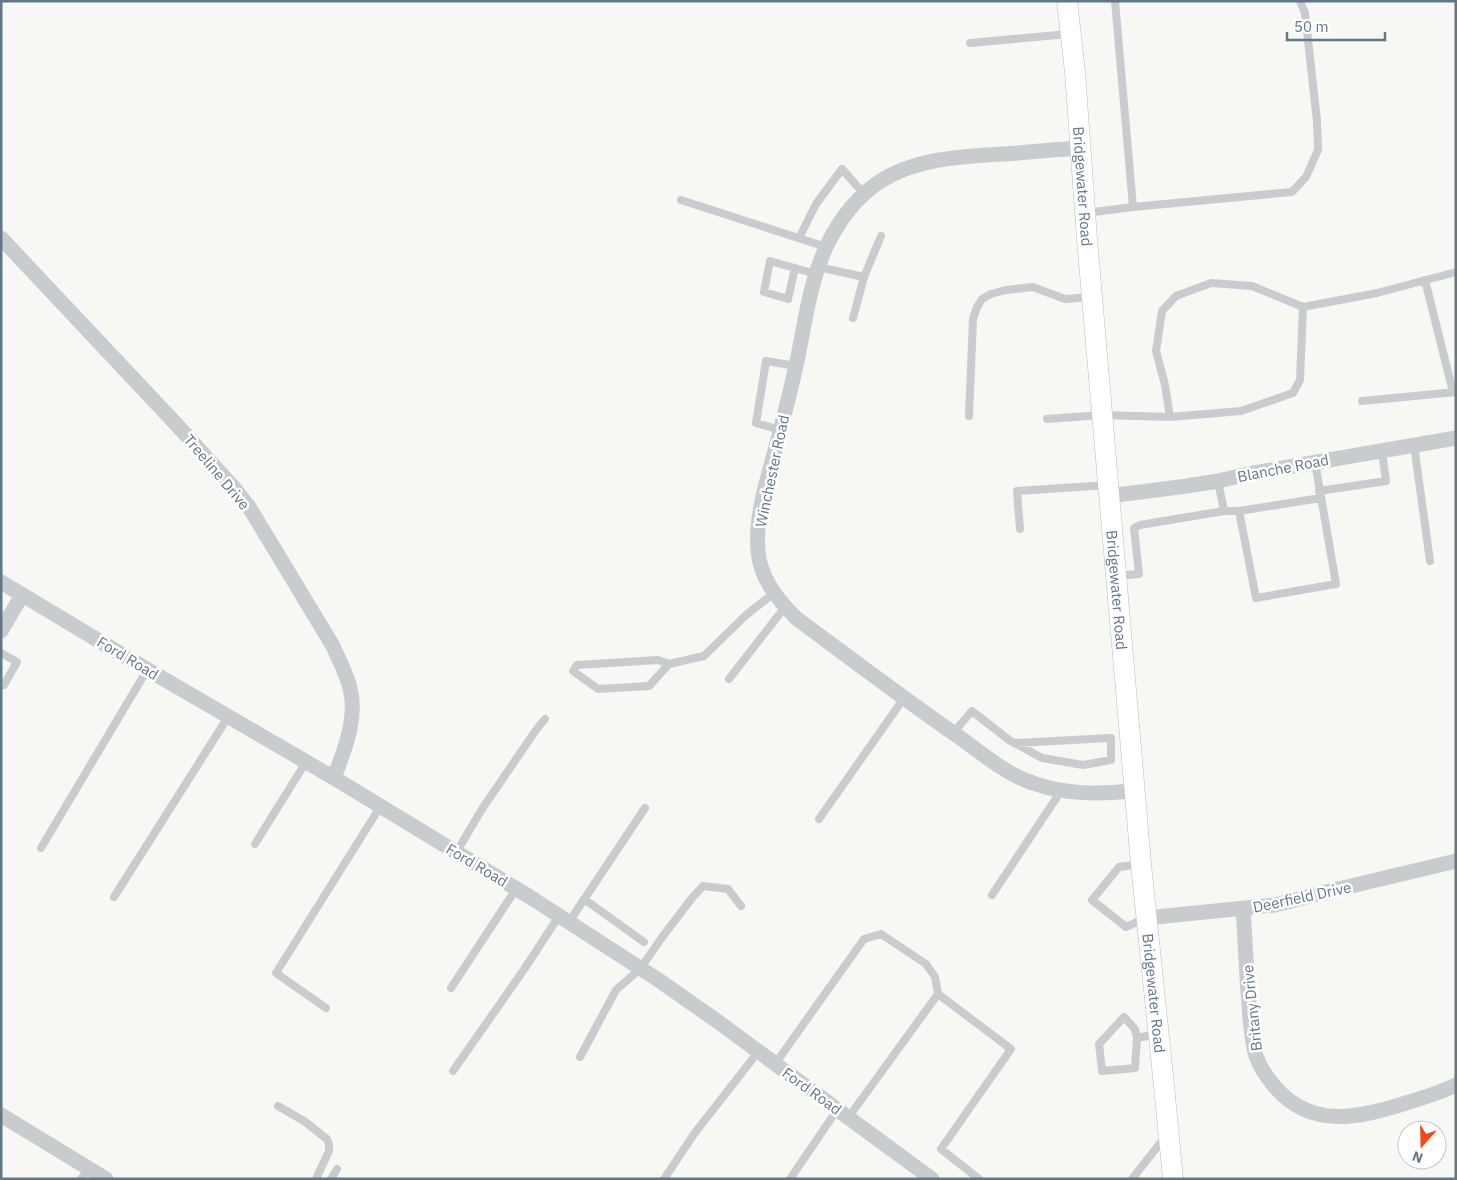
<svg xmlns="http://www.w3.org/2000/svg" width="1457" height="1180" font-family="'IBM Plex Sans',sans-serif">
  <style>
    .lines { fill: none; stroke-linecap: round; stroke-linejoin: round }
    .secondary-casing { stroke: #b8bec2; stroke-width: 21 }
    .lane { stroke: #c9cccf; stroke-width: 8 }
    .street { stroke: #c9cccf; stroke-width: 15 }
    .secondary { stroke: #fff; stroke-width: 20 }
    .labels { text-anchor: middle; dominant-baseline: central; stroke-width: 5; stroke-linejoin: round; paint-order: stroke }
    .street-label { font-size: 15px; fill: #637787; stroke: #fff }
  </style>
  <rect width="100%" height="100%" fill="#f7f7f3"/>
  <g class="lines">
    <g class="secondary-casing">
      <g id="secondary">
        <path id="s1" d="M1067,1L1075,72L1087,239L1141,864L1164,1086L1173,1179"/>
      </g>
    </g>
    <path class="lane" d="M970,43L1069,34
      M681,200L826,247
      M1133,207L1292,192L1306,177L1318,150L1317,121L1305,13L1300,1
      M1086,213L1133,207L1115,1
      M799,238L816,204L842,169L864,194
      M818,267L864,277L853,318
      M795,268L788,299L764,292L770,261L816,274
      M864,277L881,236
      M1425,280L1453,392
      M1362,401L1456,392
      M969,416L973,319L977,307L982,299L991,294L1006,290L1033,287L1065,299L1091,297
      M1170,417L1241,411L1293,393L1300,380L1303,307
      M1047,419L1102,415L1170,417L1165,385L1156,351L1162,311L1176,296L1211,283L1252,286L1303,307L1377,293L1456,272
      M780,430L756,423L766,361L796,366
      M1414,445L1430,561
      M1218,481L1224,511H1239L1321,498
      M1319,491L1386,481L1382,451
      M1239,511L1256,598L1336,584L1315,462
      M1020,529L1017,491L1108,485
      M1117,576L1139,574L1134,528L1140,525L1224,511
      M1,653L17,662L4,685
      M669,664L649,686L598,689L573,671L577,665L658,660L669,664L704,656L745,616L774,593
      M729,679L785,607
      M953,733L972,711L1009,740L1042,758L1083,765L1111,760V738L1014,743
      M819,819L904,698
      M255,844L306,762
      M41,848L147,670
      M456,853L482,809L536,730L545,719
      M1141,864L1119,867L1092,900L1126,927L1146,918
      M992,895L1061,791
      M114,897L228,717
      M584,899L644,942
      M569,922L645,808
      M451,988L516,889
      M326,1008L276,973L380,807
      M1137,1038L1135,1029L1124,1017L1099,1044L1102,1071L1135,1068L1137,1038L1157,1034
      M580,1057L616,990L640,969L663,936L692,898L703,886L728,889L741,906
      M775,1064L864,939L881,934L926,964L935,977L938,994
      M453,1071L525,968L559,916
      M278,1106L304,1121L327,1139L329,1144V1151L316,1179
      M848,1118L938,994L1011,1049L941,1149L979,1179
      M81,1179L89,1169
      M331,1179L337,1169
      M664,1179L694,1134L758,1052
      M790,1179L837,1110
      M1132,1179L1165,1137"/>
    <path class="street" d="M1082,148C1060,149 1039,151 1018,153C971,156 919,156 879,182C857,197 840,219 828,243C809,282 805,325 796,366C789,397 781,428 773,458C765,488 755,520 758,551C760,578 778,600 796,618C850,658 904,699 959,737C982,753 1005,774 1033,783C1066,795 1099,794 1134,791
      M1,238L176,424L234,488L249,507L333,646C339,660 346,673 350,688C358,718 344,751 334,778
      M1109,496L1187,486L1218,481L1248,474L1456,438
      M1,582L126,657L334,778L530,897L657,979L717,1021L932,1179
      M1,631L22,595
      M1243,909C1245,937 1246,965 1248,992C1250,1013 1250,1036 1256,1056C1260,1068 1268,1079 1276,1088C1312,1129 1360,1118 1406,1103C1423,1098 1440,1093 1456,1085
      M1146,918L1275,905L1330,891L1456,861
      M1,1115L106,1179"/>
    <use href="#secondary" class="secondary"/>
  </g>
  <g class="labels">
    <g class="street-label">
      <text stroke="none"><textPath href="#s1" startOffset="186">Bridgewater Road</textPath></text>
      <text transform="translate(1283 468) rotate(-11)">Blanche Road</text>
      <text transform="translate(772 471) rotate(-78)">Winchester Road</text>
      <text transform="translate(217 472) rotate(50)">Treeline Drive</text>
      <text stroke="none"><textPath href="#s1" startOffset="591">Bridgewater Road</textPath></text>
      <text transform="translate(128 658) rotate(31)">Ford Road</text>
      <text transform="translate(477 865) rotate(31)">Ford Road</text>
      <text transform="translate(1302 897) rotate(-12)">Deerfield Drive</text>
      <text stroke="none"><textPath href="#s1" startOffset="996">Bridgewater Road</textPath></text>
      <text transform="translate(1252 1008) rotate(-96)">Britany Drive</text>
      <text transform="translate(812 1091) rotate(36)">Ford Road</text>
    </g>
  </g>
  <rect width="1457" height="1180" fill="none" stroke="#637787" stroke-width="5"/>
  <g transform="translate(1422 1145) rotate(200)"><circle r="24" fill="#ffffff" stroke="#c1c9cf"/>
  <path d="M0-4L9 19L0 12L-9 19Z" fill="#f44816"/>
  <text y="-8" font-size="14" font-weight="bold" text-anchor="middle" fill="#637787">N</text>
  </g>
  <path d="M1287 32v8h98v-8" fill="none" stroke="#637787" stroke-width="2.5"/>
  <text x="1294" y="32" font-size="15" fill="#637787" stroke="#ffffff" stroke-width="4" paint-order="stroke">50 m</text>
</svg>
